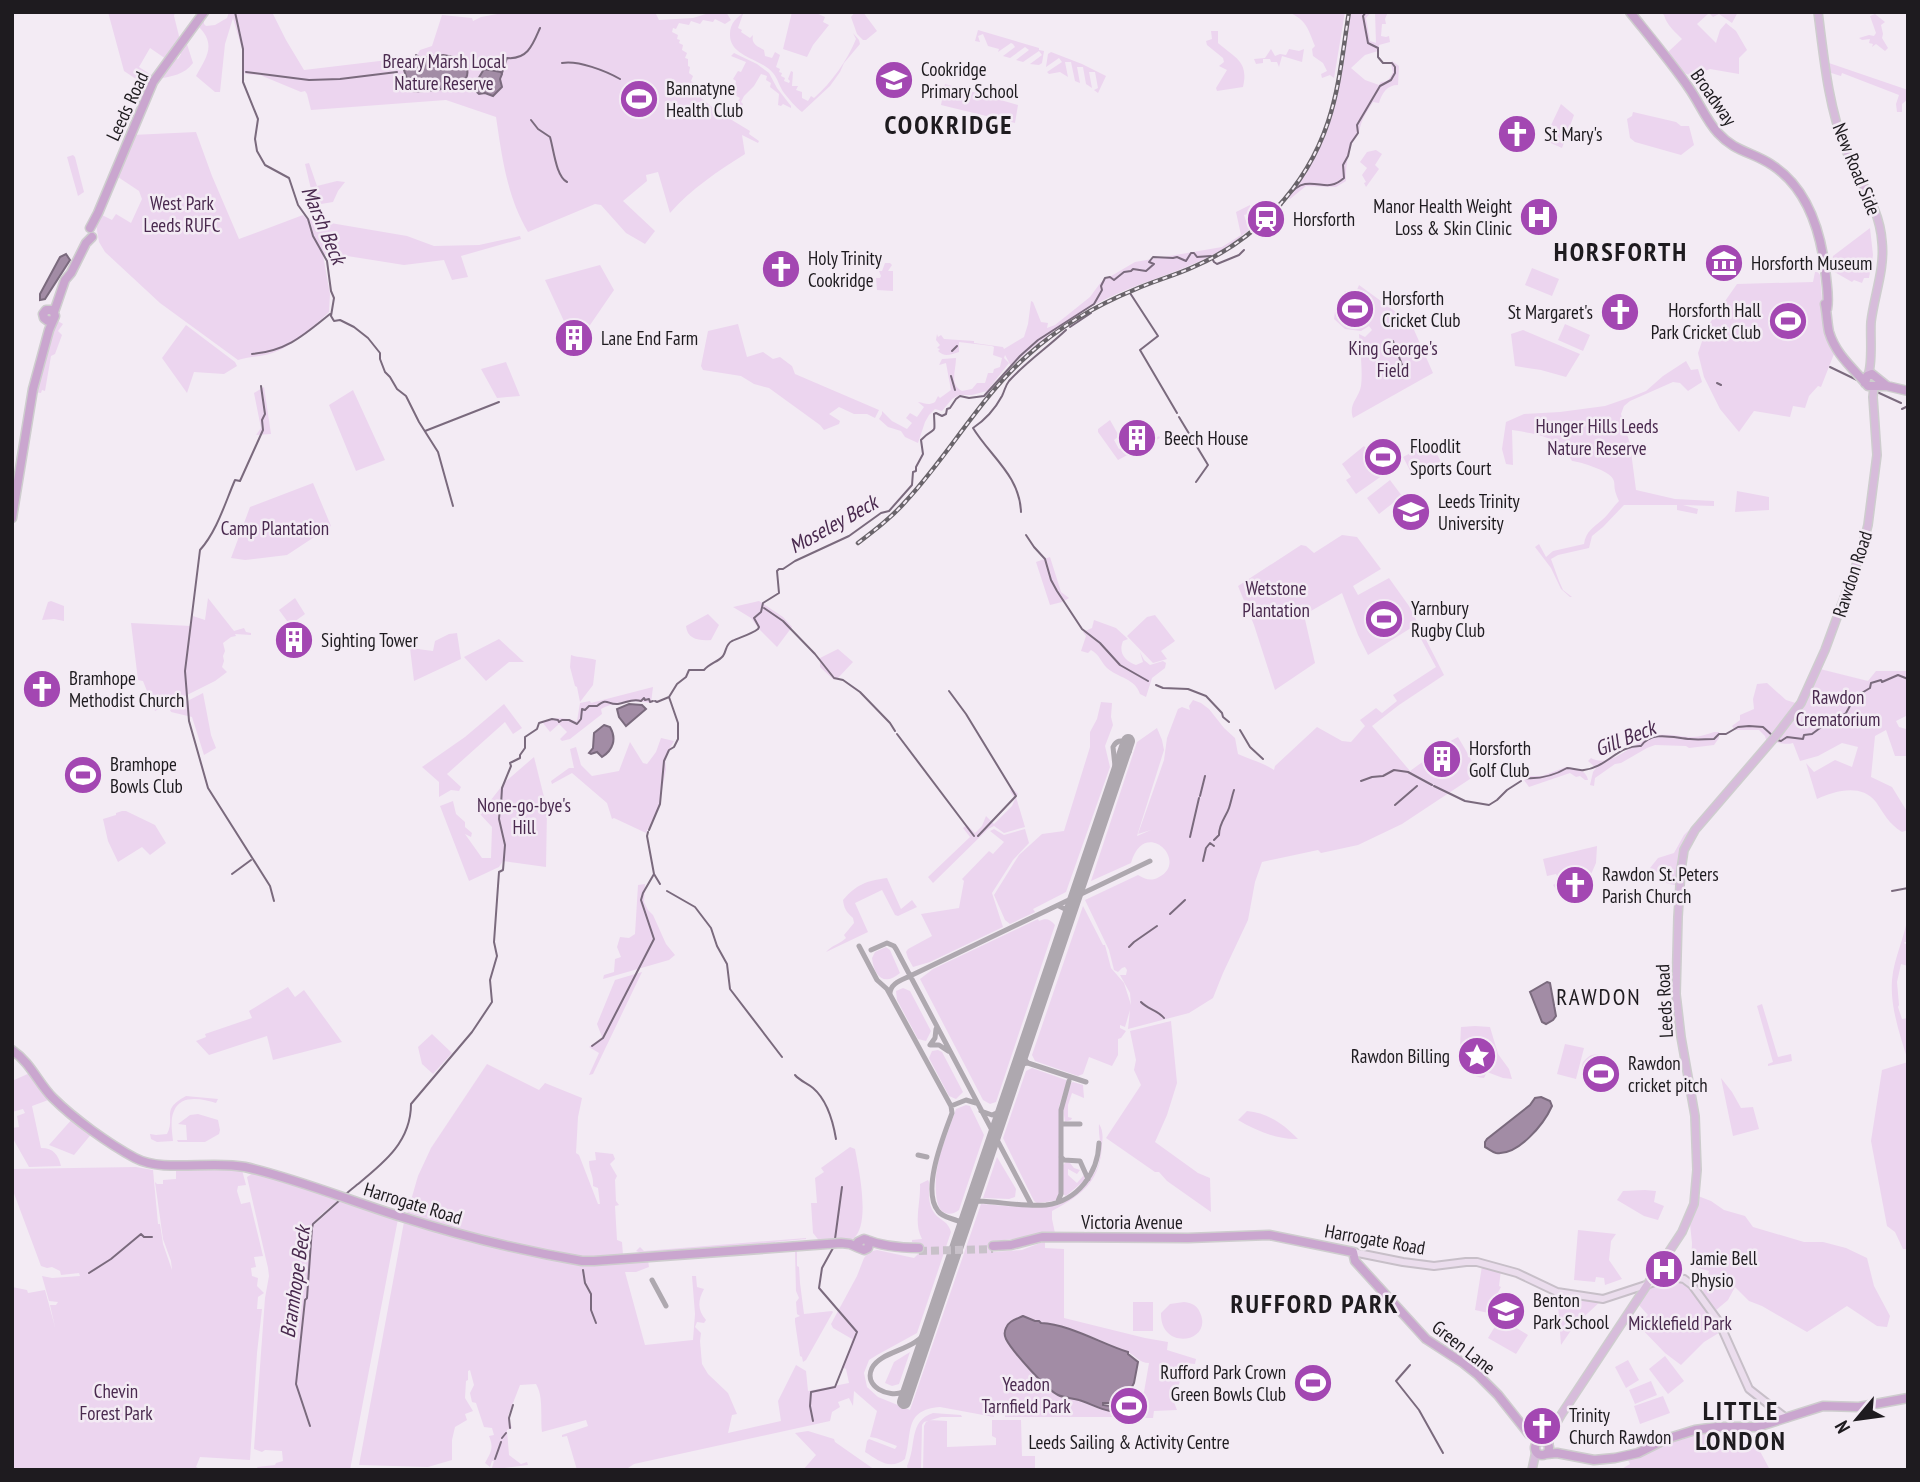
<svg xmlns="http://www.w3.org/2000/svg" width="1920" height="1482" font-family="'PT Sans Narrow',sans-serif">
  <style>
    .green { fill: #ecd5ef }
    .water { fill: #a28ca5; stroke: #7a6a7d; stroke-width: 2 }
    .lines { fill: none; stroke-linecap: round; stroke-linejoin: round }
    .stream { stroke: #7a6a7d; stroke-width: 2 }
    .taxiway { stroke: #aea8af; stroke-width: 5 }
    .runway { stroke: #aea8af; stroke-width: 14 }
    .trunk-tunnel { stroke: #c8c1c9; stroke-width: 8; stroke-dasharray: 8 4; stroke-linecap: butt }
    .secondary-casing { stroke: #c7bfc8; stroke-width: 10 }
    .primary-casing { stroke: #cecdce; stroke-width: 10 }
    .trunk-casing { stroke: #cecdce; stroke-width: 11 }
    .secondary { stroke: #ebdded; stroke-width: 6 }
    .primary { stroke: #d7bcdb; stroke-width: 7 }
    .trunk { stroke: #caa6cf; stroke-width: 8 }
    .rail-casing { stroke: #69646a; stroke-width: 4.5 }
    .rail { stroke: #f3ebf4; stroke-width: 2; stroke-dasharray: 5; stroke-linecap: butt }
    .labels { text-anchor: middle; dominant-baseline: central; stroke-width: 5; stroke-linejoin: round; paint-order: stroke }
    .park-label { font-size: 19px; fill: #4a2a4f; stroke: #f3ebf4 }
    .poi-label { font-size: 19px; fill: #1e1b1f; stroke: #f3ebf4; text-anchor: start }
    .street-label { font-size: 19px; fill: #1e1b1f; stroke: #f3ebf4 }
    .water-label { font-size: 21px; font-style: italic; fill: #49294e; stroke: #f3ebf4 }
    .quarter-label { font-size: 23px; letter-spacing: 2px; fill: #1e1b1f; stroke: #f3ebf4 }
    .district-label { font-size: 26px; font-weight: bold; letter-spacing: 2px; fill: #1e1b1f; stroke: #f3ebf4 }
  </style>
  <rect width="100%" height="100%" fill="#f3ebf4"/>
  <path class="green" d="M108,12H175L174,16L180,40L166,59L150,48L139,67L153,76L148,87L124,71Z
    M229,12H272L286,40L304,70L388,60L398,61L417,55L420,50L432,46L442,15L472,18L473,21L481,17L508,12H655L659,20L693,18L712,12H726L731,20L725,24L715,19L713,22L703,20L700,24L691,21L689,25L679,23L676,29L673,28L672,32L678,35L677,39L680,40L679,43L683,45L682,50L687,53L685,58L688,59V66L690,67L689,73L693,76L691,81L694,83L693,87L698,92L697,94L702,96L701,98L717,111L750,131L749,134L759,141L758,143L742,135L745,154C718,171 691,189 670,213L658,172L646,175L647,181L623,201L655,231L645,244L626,233L601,205L595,204L528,232C507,197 502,157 496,117L446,100L311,110L307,94L305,91L301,92L260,75L245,74L243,69L242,49L233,18L225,44L220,92H215L196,76C207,56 217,44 197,25L204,16V24L206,26L215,25L227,18Z
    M745,12H747L745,14H743L738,28L742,30L741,32L750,38L753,35C751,44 757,46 764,50L765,56L772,58L775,52L780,55L776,67L780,69L779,72L782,73L781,76L785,78L784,81L789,83L790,81L788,79L791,71L793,72L792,86H798L796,90L802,92V98L808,101L811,96L814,98C832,82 847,61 856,39L853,33L859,40L860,44L844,63L840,72L830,86L802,112C795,107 789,99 784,93C779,86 778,79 773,73C761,58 729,57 730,34C730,23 737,17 745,12Z
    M792,12H814L825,17L823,22L829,25L813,45L807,57L783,49Z
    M855,12L861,14L863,12L877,31L866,40H863L857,34L851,17Z
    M1288,12H1345L1334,78L1330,75L1322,78L1321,74L1327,71L1323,63L1313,56L1312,49L1315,46C1308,29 1307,20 1288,12Z
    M1351,12H1371L1366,18L1370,41L1376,43L1375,12H1388L1385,19L1386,24H1382L1381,36L1386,37L1389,36L1390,42L1379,45L1378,51L1365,55L1351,68L1365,80L1379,85L1381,82C1388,82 1390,78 1393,72L1391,64L1392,61L1399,66L1398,85C1387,85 1382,93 1379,103L1373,102C1365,115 1362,118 1359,132C1358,136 1355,139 1353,142C1348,152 1345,170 1346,181L1336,187L1306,186L1290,199L1288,197C1332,143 1341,78 1351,12Z
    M1660,12H1738L1732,23L1719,14L1713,17L1709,13L1697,24L1716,43L1720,30L1726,23L1736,31L1747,50L1739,58V74L1710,69L1692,76L1684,73L1687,77H1684L1668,52L1682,39C1675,32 1666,24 1664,15Z
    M1875,14L1885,22L1881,25L1883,34L1882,38L1888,48L1885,51L1876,44L1872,47L1873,44L1869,43L1870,39L1862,40L1859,38L1869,35L1874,36L1876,33L1870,16Z
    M978,30L1039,48V50L1044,51L1042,63L1039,65L1030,64L1042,55L1039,51L1023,62L1016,60L1029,50L1025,47L1010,58L1003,56L1015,47L1013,44L1011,43L998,52L999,49L988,46L983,34L978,36L980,42L975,41Z
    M1211,31H1218V43C1235,58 1249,61 1243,87L1217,91L1216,88L1227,70L1219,66L1224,62L1223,58L1207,45L1206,41L1212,39Z
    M186,41L193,63C184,75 172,76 158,79L174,57L178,59L181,54L178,51Z
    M1271,49L1275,56L1280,54L1286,55L1289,49L1299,51L1304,49L1302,62L1282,56L1279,67L1277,62H1271L1270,59H1263V63L1256,64L1254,59L1265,58Z
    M1051,52L1082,64L1106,76L1098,93L1094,90L1098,88L1095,72H1089L1092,88L1086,84L1083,67H1077L1080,83L1075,81L1071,62H1065L1068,77L1060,72L1049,74L1047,72L1062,62L1059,58L1046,67L1048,54Z
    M734,53L757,64L769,73L777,88L791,106V108L783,104L781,106L778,105L779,94L770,87L771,83L766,80L767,76L761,74L754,86L744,96L741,102L743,104L742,107L736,104L740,98L733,94L736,81L733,79L738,71L741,72L746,62L731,56Z
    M1826,62L1908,90V99L1902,104V112H1897L1896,104L1899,95L1842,73L1841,76L1828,72Z
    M945,84L1018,105L1015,123L941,105Z
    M1561,104L1574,115L1562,148L1544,140Z
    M1633,112L1676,122L1681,126H1689L1694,145L1681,155L1635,142L1630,138L1627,119L1632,116Z
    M196,132L212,176L239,239L303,215L307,219L407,236L434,246L479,245L520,236L521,239L461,256L468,277L452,280L444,260L404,265L341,255H323L330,294L329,312C313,327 288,351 265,355C256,357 248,357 238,360L160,303L105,252L99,242L96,224L100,214L112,220L116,214L131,223L142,199L139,191L115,175L132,135Z
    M1376,150L1382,154L1375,165L1379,169L1366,187L1364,183L1366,182L1362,175L1367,168L1360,162L1367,152Z
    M73,155L75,157L84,192L78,196L67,157Z
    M309,163L317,186L337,181L345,182L338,191L333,202L321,204L311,189L305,164Z
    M1261,202L1275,206C1260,219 1245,235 1227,247C1190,270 1147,279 1108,298C1072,315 1041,340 1011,366L1005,355L1004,358L1009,363L987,391L972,395H959L952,399L942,411L935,409L929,415L925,422L918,443L905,437L901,431L888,427L879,419L882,414V411L892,421L907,429L912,423L906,418L910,413L917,417L924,407L918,402C925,403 928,406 935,402L938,396L940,398L951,390L946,363L939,365L942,359L956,358C956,371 949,384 962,391L972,389L977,383H985L988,373H993L994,369L1000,367L1002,358L993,355L994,347L992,346L959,342V352C951,354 945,358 938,351L940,349L937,348L940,345L936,340L937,334L938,337L941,335L944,339L974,341V343L1003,347L1004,349L1024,337L1028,324L1031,301L1033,302L1041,322L1048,323L1047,328L1055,325L1090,297L1101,282L1135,262L1222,247L1241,235L1236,212L1250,205L1251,213L1244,215L1246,221L1255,220L1254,215L1261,211Z
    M1870,228L1873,255L1869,278H1864L1862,283L1854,280L1852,282L1831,270L1833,256Z
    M885,263H890L892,265L888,271H893V291L877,290L876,278H880L881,276L879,271H882Z
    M600,265L614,290L588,328L568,330L545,280Z
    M1532,268L1559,279L1552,296L1525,285Z
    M1815,272H1818L1820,275L1824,324L1834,354L1821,387L1818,386L1809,396L1805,408L1793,406L1790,417L1754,411L1739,432L1720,409L1704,377L1698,353L1707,327L1737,284L1813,282Z
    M1359,285L1411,323L1433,373L1353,418C1348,404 1359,398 1361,386C1363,371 1360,349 1359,334L1365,337L1372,330L1369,326L1361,331L1345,329L1334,319L1335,312L1345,291L1355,295Z
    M56,320L63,324L58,331L62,335L55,354L51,356L45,391L42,390L41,393L34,392Z
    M738,324L747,357L763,352L773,359L780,357L792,366L795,374L879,410L875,418L867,414H854L839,407L829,414L840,421L839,424L824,430L820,425L769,388L754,384L741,376L703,370L701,366L708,331Z
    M1565,324L1590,335L1583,351L1558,340Z
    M186,325L235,362L237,366L224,374L194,372L187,393L162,358Z
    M1523,330L1580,354L1566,377L1541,370L1515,366L1511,334Z
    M1686,361L1691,370L1698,369L1702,382L1688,391L1680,383L1673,382L1630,401L1624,406L1621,414L1630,444L1636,490L1675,499L1714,501V506L1683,505L1698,509L1697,514L1677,510V505H1624L1603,527L1592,536L1589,548L1558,555L1551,559L1559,581L1563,590L1572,597H1570L1561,589L1551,568L1535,547L1539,544L1546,557L1553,551L1584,544C1586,531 1593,528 1602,520C1608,515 1613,507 1619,501C1618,499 1615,492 1615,490C1614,486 1615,482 1613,479C1610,471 1581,462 1572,461C1560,436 1537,434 1512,430L1513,465L1506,464L1502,449L1506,422L1524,414L1560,412L1605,406L1631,397L1646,391L1663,376Z
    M506,362L520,396L497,398L481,369Z
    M264,387L271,434L256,435L261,428L254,393Z
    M353,390L385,460L356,471L329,405Z
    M1110,420L1119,436L1114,440L1119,449L1123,447L1133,450L1159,436L1160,438L1118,460L1098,432V429Z
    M1431,442L1441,462L1413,476L1403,457Z
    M1364,446L1386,473L1356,494L1346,480L1351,477L1342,464Z
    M1390,480L1402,496L1379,514L1367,498Z
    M313,483L331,526L287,555L245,560L231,558L250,507Z
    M1737,491L1769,497V510L1735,512Z
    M1342,535L1357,537L1381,569L1353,586L1358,595L1389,578L1409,606L1444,675L1399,705L1372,726L1410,771L1432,755L1430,752L1458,737L1479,773L1402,824L1358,845L1321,853L1318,850L1262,862L1255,882L1248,920L1223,973L1213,998L1189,1013L1128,1029L1130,1010L1125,1027L1120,1025V1028L1126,1031L1121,1038L1118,1039V1055L1112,1066L1089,1057L1083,1074L1078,1076L1035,1061L1032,1055L1083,906L1103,945H1105L1111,968L1124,983L1131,1005L1130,993L1120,975H1126L1127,970L1125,967L1122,968L1118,972L1114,970L1109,950L1085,900L1138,875C1145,879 1151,882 1159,877C1190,861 1144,816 1131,863L1091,881L1137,742L1157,728L1162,740L1164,750L1137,836L1151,830L1138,834L1164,760L1167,738L1178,709L1182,707L1190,710L1189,706L1193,700L1201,703L1209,709L1224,728L1235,738L1238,754C1251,760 1262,762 1274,770L1275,766L1317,727L1342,741L1351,742L1365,726L1360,720L1376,708L1382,713L1397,701L1393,695L1436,667L1414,626L1368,655L1358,635L1342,593L1304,615L1315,663L1275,690L1254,625L1238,586L1301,545L1306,546L1314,553Z
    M1050,557L1061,592L1069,598L1062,602L1050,605L1036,562Z
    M208,598L234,631L244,628L246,632L251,633V635L235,634L236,636L231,637L223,643L225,651L223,656L224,661L222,667L227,672L215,681L155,711L143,681L138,680L131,623L191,626L193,616L205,620Z
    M295,598L305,614L290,625L279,610Z
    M51,601L64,606V621L54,619L42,620L48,602Z
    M759,601L783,617L792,627L777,647L760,630L751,618L733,607Z
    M708,614L719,625L711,640C699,641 687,639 686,626Z
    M1155,615L1175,641L1161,651L1167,659L1153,663L1127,636L1147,617Z
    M1094,620L1116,628L1128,639L1123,641C1118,653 1125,661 1136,665L1143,662L1140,652L1144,660L1150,665L1163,661L1166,663L1165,668L1152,678L1146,697L1140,694C1135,678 1118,678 1107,668C1101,662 1099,654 1091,650L1088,653L1081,651L1086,636L1083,632L1092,628Z
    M457,633L461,659L414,681L410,648L433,651L435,641L449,634Z
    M499,639L524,662H509L486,681L464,657Z
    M838,649L853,662L838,678L834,680L820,667V658Z
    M571,655C579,658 587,657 596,660L593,685L580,702L577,687L575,686L570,667Z
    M1820,669L1868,681L1876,671H1908V715L1896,721L1899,727L1906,729L1908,732V756H1895L1886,730L1875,736L1871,777L1892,787L1908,813V830L1902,832C1888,823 1885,815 1876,802C1861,783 1835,791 1817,799L1806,763L1814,772L1835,760L1852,767L1858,747L1842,743L1818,756L1800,761L1793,743C1783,746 1777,740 1767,743L1765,736L1759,730H1735L1732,726L1740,720V715L1754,709L1753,699L1757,684L1767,683L1786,700L1802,705Z
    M653,687L651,703C632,700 618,700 601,709L602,714L570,739L562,741L560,739L567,732L559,724L550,732L543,723C554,716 564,718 577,721L580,703L590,701L591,703Z
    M203,693L211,735L216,748L204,755L192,717L171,712L170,710Z
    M1101,702L1112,703L1111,717L1113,725L1105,746L1110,767L1066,892L1033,909L1035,912L1010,924L1005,920L994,895L1019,855L1042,834L1064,831L1090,747V732L1097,719Z
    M504,704L522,728L513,734L505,722L447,774L461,787L459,791L451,790L439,797V782L422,767L465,737Z
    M1714,732H1719V738L1714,745L1689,748L1686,746L1655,745L1647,748L1621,763L1615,764L1595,778L1594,786L1590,785L1593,772L1596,768L1588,761L1591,758C1609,769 1632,744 1650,737C1664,732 1677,737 1693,737C1700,737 1707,734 1714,732Z
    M661,738L674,741L665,757L666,769L659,806L646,833L614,818L612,819L607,803L572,773L552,784L551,781L569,768H574L570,749L576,747L581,765L592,776L619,771L630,742L643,763L647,764L656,752Z
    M534,757L547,809L546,867L503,861L499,867L469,881L440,806L453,801L456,814L465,822V827L472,833L471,837L465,834L482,858H491L492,827L480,814L505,782Z
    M1566,767C1575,769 1586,769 1588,780H1585L1580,776L1576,777L1570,773L1529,787L1524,780L1529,776H1542Z
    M1012,788L1018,794L1016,797L1025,827L1004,833L994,826L988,829L933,883L928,877L970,837L963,828L967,825L975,833L982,826L986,816L994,824L1012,806L1015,799L1010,791Z
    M122,811H126L155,825L166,843L150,855L142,847L118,862L108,841L103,819L116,815V813Z
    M1695,824L1696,826L1690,835L1678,886L1666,883L1664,876L1650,868L1658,858L1674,853L1684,835Z
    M994,829L1004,835L1025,829L1029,843L1013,860L992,893L1003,927L930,962L913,967L908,958L906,952L908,949L932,936L921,914L959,908L964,881L962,879L989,851L993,854L1004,842L990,831Z
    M1597,846L1596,863L1585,888L1572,893L1570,888L1558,892L1553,885L1560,881L1556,874L1547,876L1543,859Z
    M887,878L901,909L912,900L917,907L898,916L895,915L882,890L855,903L868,932L826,952C832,945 840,944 846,938L844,935L854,923L853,918C846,912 844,908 843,900C857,884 866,881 887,878Z
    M645,884L644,902L648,910L653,915L666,944L675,955L669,960L603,979L604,975L614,972L615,959L621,957L617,947L620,937L629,938L635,934L638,885Z
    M1908,915V942H1905L1904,943L1908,945V966L1901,964L1897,982L1899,1005L1898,1007L1902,1019L1908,1018V1061C1900,1035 1890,1007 1892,980C1894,957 1905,937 1908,915Z
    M1038,919L1039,921C1046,918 1050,919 1055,925L996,1102L990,1104L983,1100L920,979L933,969Z
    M886,947L890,950L900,973C884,987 874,976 872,958L875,952Z
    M642,972L593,1074L589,1075L599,1053L589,1047L602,1037L597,1024L615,980Z
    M288,987L295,997L304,990L342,1042L273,1060L267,1036L209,1055L196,1041L206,1037L205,1034L252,1018L249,1011Z
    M903,988L910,991L931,1031L926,1041L918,1039L897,1000L896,991Z
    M1762,1004L1778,1057L1791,1054L1792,1061L1768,1066V1064L1773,1062L1757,1006Z
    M1171,1021L1177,1083L1167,1115L1155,1142L1198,1173L1210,1178L1211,1212L1167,1181L1159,1172H1155L1106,1138L1141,1085L1134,1070L1136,1060L1130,1031Z
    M1475,1026L1490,1027L1498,1054L1509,1069L1512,1079L1503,1078L1487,1072L1484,1078C1473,1078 1469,1068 1459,1066L1461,1027Z
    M432,1034L452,1053L433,1074L422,1064L418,1047Z
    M1565,1044L1584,1048L1576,1079L1557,1074Z
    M938,1050L942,1052L963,1092L956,1099L949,1096L929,1058L932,1051Z
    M1604,1054L1614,1060L1620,1072L1616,1085L1601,1090C1590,1085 1578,1076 1583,1062C1585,1060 1588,1056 1592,1055C1596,1054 1600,1055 1604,1054Z
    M1908,1062V1249H1903L1895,1232L1887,1226L1871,1141L1882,1070Z
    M487,1064L539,1090L545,1083L582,1098L578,1117L576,1153L579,1155L598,1204H600L598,1188L593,1186C594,1176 589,1171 589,1161L596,1160L595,1152L613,1154L615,1159L610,1164L617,1176L615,1180L616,1201L619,1205L615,1206L617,1240L622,1242L623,1255L589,1257L568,1256L445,1227L407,1214L418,1176L431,1148Z
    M1032,1068L1066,1080L1067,1082L1059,1106V1197L1054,1201L1037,1203L1034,1201L1003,1138L1026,1071Z
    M32,1072L51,1099L32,1106L41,1148C54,1148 58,1155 61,1166L29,1167L12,1137V1128L19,1127L17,1116L25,1113L23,1109L12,1112V1081Z
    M1721,1078L1732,1092L1741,1108L1753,1107L1759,1129L1733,1136Z
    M1073,1082L1083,1085L1084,1098L1072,1093L1068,1105V1117L1072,1118L1071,1120L1065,1122L1063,1108L1071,1083Z
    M186,1096L218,1099L216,1103C202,1099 181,1094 174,1111C170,1119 172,1132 173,1141L157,1142L151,1139L150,1134L156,1135L167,1134C176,1116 160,1110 186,1096Z
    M966,1105L970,1106L984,1135L959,1210C954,1214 949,1215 943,1212C934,1206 935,1178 937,1169C940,1149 950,1128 956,1109Z
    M1247,1111C1268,1113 1284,1124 1298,1139C1277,1140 1255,1130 1238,1120Z
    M198,1114L218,1120L220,1130L219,1134L205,1142H178L177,1140H187L186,1125L178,1124L190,1115Z
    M73,1118L93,1132L74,1155L49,1145Z
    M1099,1124C1103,1130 1103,1137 1102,1144C1101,1181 1082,1195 1052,1211V1219L1055,1233H1058L1015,1240L1014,1239L993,1241V1252L1022,1250L1045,1241V1248L1064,1249V1318L1145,1338L1168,1342L1167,1350L1196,1359L1195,1364L1185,1363L1174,1402L1177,1410L1154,1411L1153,1418H1142V1411L1127,1399L1131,1390L1144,1392L1149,1363C1139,1363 1135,1355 1126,1351C1103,1342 1065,1323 1041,1323L1014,1348C1020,1360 1049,1391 1061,1396C1066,1398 1072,1398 1077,1399C1088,1402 1098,1409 1109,1411L1111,1408H1124L1121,1409L1116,1417H1005L1004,1403L993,1404L994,1417L940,1407C903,1410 913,1433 905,1459C890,1471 878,1460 865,1452L867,1441L869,1439L895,1449L897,1446L876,1438L870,1437L877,1411L854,1391L853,1406L849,1398L838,1402L840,1407L832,1412L830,1421L634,1464L625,1470H577L567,1436L562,1437V1435L588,1426L586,1420L542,1432C540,1417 544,1397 536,1384L520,1385L508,1416L512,1428L507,1430L509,1455L521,1464L527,1462L528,1465L497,1469L492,1468L494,1461H492L490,1467L485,1463C491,1452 494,1448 489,1436L494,1435L492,1428L484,1427L476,1403L472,1402L470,1393L474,1385L470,1370L468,1371V1380L466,1381L465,1398L473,1411L465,1414L467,1420L455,1427L452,1440V1460L428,1467L359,1465L404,1222L557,1258L648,1260L649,1267L636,1272H625L645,1345L693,1340L695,1314L692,1276H696L697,1287L704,1289C698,1300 697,1310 706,1320L704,1323L697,1322L695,1327L701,1333L700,1341L702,1364L708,1374L728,1393L737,1414L732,1415L728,1433L781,1421L778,1401L796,1365L806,1371L808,1391L849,1383L846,1369L842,1367L851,1344L852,1339L833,1328L831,1324L857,1276L864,1258L869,1252L877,1250L914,1258L919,1253V1244L912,1242V1240L922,1239C913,1222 921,1203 920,1184L928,1180L929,1182C929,1191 928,1203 933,1211C938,1220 948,1220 951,1232L917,1333L877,1355L869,1360L864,1373L867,1387L878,1397L910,1410L981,1204C1019,1206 1064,1217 1089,1181C1093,1176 1098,1168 1099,1162C1103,1149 1098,1136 1099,1124Z
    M850,1147L855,1149C859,1170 871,1225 853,1239L821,1243L813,1233L811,1203H817L815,1178L824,1172L821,1168Z
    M997,1157L1016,1189L1015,1197L1009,1199L983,1198Z
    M1066,1162L1070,1163L1074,1168L1080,1170L1077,1174L1068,1169V1175L1077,1183L1084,1175L1085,1180L1066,1196L1063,1194V1165Z
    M222,1166L242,1170L246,1185L238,1186L237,1191L241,1204L250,1202L263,1256L254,1257L256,1267L251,1268L252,1276L258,1278L257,1286L264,1293L258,1297L257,1309H262L257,1353L250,1460L200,1457L196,1467L202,1470H12V1287L27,1290L28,1293L45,1290L55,1327L50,1305H56L58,1302L49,1301L42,1276L52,1278L80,1276L79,1273L61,1275L60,1271L52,1267L47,1268L41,1266L12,1188V1169L136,1167L153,1170L158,1224H160L163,1244L172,1270L171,1261L163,1239L155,1182L157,1184H163V1180L176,1179V1168Z
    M255,1172L338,1200C324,1213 307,1221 311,1242L313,1226L341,1200L398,1219L350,1470H259L257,1467L275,1465L276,1463L283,1461L282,1451L265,1450L262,1452L254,1449L265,1298L269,1276L268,1268L247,1177Z
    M1645,1190L1656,1191L1654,1202L1664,1206L1658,1220L1644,1216L1617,1200L1623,1191Z
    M1698,1196L1711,1201L1724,1210L1745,1216L1753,1227L1804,1242H1823L1846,1248L1867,1258L1874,1286L1890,1316L1887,1327L1877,1326L1847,1306L1807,1332L1762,1306L1749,1301L1735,1287L1728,1300L1715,1311L1702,1295L1709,1271L1691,1266L1692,1243L1690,1224Z
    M1578,1230L1616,1234L1611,1241L1609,1260L1622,1279L1605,1285L1604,1278L1596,1277L1595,1282L1574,1280Z
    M806,1238V1239L775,1242V1246L643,1254L636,1251L640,1247L644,1251Z
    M812,1249L797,1251V1266L799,1267L800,1283L804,1314L832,1311L833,1312L806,1360L803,1362L802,1357L800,1356L795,1322V1318L800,1316L797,1314L796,1302L799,1298L796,1291L795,1252L790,1250Z
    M1482,1266L1501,1270L1499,1286L1501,1287L1496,1296L1500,1302L1493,1314L1475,1310Z
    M1675,1280C1693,1281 1711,1316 1722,1331L1704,1342L1681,1365L1665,1353L1638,1325L1648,1315L1638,1304L1650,1285Z
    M1557,1292L1603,1299L1574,1326L1561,1345Z
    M1133,1302H1153V1331H1133Z
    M1184,1302C1193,1303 1198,1306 1201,1315C1211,1343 1160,1351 1161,1313L1170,1304Z
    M1500,1318L1528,1335L1516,1354L1488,1338Z
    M910,1352L899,1384L892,1386L885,1383L894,1362Z
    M1665,1356L1684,1381L1668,1394L1649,1369Z
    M1628,1360L1639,1380L1626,1388L1615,1367Z
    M1651,1381L1657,1395L1635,1404L1629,1390Z
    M1663,1396L1670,1413L1640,1424L1634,1406Z
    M933,1413L961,1415L962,1417H941L924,1422L922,1425L921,1470H908L907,1466C917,1446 908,1421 933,1413Z
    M930,1420L947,1421V1447L996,1445V1438L992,1436V1420H1021L1022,1456H1035V1470H923L924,1426L926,1422Z
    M1716,1429V1444H1743L1744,1448L1750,1447L1754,1440L1770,1470H1620L1630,1464L1627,1458L1675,1438Z
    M808,1431L834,1439L835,1442L875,1470H803L816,1455L795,1433Z"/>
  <path class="water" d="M443,55C448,56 454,56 459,59C468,64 471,76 462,82C453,89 425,92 413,91L410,88L403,67L422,58Z
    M484,69L501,72L502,74L500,79L502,87L493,96L485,93L479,94L477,92L478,79Z
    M66,254L70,260L45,299L40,300V294L60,257Z
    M629,704L642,705L646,709L626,726L619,717L617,709Z
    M604,725L610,727C617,739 613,750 602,757L597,752L591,754L589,753L593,748L594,733Z
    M1547,982L1550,983L1556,1016L1553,1020L1546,1024L1542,1022L1530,992Z
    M1541,1097L1550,1101L1552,1106C1544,1124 1518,1156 1496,1153C1492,1152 1489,1149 1485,1147V1142L1487,1139L1530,1105L1535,1098Z
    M1023,1316L1035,1321H1039L1041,1323C1069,1324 1102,1344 1128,1352V1354L1138,1362L1134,1383L1123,1405L1111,1408L1114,1403H1103V1405L1110,1406V1411C1099,1409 1089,1403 1079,1400C1073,1398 1064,1398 1058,1395C1046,1389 1012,1351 1006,1339C1004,1335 1004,1332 1006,1328C1008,1321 1017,1319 1023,1316Z"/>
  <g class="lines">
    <path class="stream" d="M235,12L243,49V82L258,119L255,139L257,151L265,165L289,178L298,205L308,219L313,236L327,261L331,291L334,298L331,316L334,321L340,320L354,327L368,338L380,353V359L385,372L390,377L397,389L406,396L419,422L438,452L453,506
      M416,55L421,58
      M562,63C578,60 606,71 620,79
      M246,72L309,80L340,79L397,72
      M502,73L507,58C528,60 533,44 540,28
      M531,120L538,129L550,137C554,151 556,176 567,182
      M1275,218C1279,207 1292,186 1305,184C1322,182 1329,191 1344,178L1343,165L1348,156L1351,143L1358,133L1357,125L1380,86L1391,80L1395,73V67L1392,63H1383L1378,57V48L1368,43L1363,16L1366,12
      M1130,293L1158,336L1140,350L1177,413
      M1070,327L1091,313
      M1393,341L1407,378
      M952,351L957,346
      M252,354C287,351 304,335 330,314
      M1830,367L1857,380
      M951,376L955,390
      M1717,383L1721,385
      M261,386L265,414L262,420L263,430L240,481L235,480C225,503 217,531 200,550L185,671L189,721L208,788L270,886L274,901
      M1877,392L1901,403
      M1902,409L1908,406
      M1179,417L1208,465L1196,482
      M425,431L499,402
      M1021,512C1020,476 990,456 973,428C985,420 995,409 1002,396C1005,390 1005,386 1009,381C1026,362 1047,348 1066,330
      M1026,535L1034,547L1045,559L1051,580L1057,591L1082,629L1100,643L1120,665L1148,681
      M764,608L783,621L815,654L834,678L843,680L860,692L890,723L895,731
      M1156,685L1163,688L1188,689L1206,696L1222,713L1223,717L1229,722
      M949,691L966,714L1016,796L978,836
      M655,701L657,702L669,697L677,684L686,677L689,670H704C710,663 718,662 723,656C727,650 725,645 732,641C740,637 750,635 758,629L759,627L754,618L761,612L763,603L779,593L777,571L779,569H783L795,561L849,536L881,513L889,511L912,485L913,472L916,471V467L923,454L921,440C936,424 935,438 934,414L936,413L942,416L946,414L947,409L950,408L956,399L960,396L969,398L984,396L1020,356L1038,340L1094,304L1102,290L1101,286L1105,278L1110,277L1114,280L1124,272L1131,271L1133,269L1146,271L1154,264L1149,262L1153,257L1173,258L1177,257L1186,261L1191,253H1194L1197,257L1211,256L1214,262L1217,264L1239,255L1244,250
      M1240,730L1250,747L1263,759
      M897,734L974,836
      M1777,740L1781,741L1787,737L1803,739L1804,735L1812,734L1828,722L1830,724L1846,713L1855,697L1870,688L1871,683L1881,680L1882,682L1898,675L1908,679
      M1525,778C1539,779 1555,775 1567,768C1572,768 1579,771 1584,770C1606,768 1618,745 1641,746C1652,730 1674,738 1690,739C1698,740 1705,739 1714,739L1719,734H1726L1738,727L1749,726L1763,727L1773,736
      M1361,781L1372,777L1383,776L1394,770L1408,772L1432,785
      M1434,786L1465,801L1489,805L1497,800L1507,790L1521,781
      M1200,796L1205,776
      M1395,805L1417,786
      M649,830L660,804L664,761L669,750L674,747L678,739V723L669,697
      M1190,837L1199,798
      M1214,840L1219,835C1219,823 1226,817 1229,808C1231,802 1232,796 1234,790
      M1203,861L1206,848L1210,843L1214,846
      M232,874L251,860
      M654,874L660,884
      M667,891L695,907L711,928L717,946L727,964L730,989L782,1057
      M1892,891L1908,888
      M1170,914L1185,900
      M1129,947L1134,942L1157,926
      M1141,1002C1147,1009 1158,1010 1164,1018
      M592,1046L603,1038L654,939L641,900L643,893L654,874L647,836L648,832
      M795,1075C800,1081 807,1083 813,1088C827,1100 833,1121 836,1139
      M345,1195C349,1191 353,1188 358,1184C385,1162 411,1141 411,1104L472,1032L492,1002L490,980L497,956L494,942L499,872L503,870L505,845L499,819L500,806L501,805L502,788L511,766L510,763L520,758V755L525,748V737L537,729L539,723L552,719L558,720L559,722L562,720H569L577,724L581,719L582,709L585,710L589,706H597C608,697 607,705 618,704C626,703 632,698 641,701L644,698L645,700L649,699L650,702L653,701
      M835,1239L842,1187
      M583,1270L585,1283L591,1294V1310L596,1323
      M89,1273L111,1259L141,1234L144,1237H152
      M1410,1365L1396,1381L1419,1410L1443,1453
      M813,1421L810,1406L811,1392L835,1387L857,1332L819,1288L822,1268L833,1248
      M310,1426L296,1384L305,1300L307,1298L312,1228L313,1224L341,1199
      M510,1428L509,1418L513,1405
      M502,1438L506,1433
      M495,1459L501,1442
      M45,1470L46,1469"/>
    <path class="taxiway" d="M1116,776L1113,747C1116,741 1121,739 1127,743C1134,751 1126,756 1121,762
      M1071,897L1078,888
      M1059,906L1067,910L1068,918
      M859,946L877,980L887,989L951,1106L952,1113C944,1135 921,1190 938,1211C942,1217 951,1218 958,1221
      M871,950L887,943L894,946L896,949L1031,1204
      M890,994C890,983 902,980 910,976L1150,861
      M936,1029L935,1038L930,1045H939L948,1051
      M1028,1063L1086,1082
      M1017,1069L1021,1064L1028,1063L1023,1058V1052
      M951,1106L966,1100L976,1103
      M981,1111L992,1115L999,1112L1004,1106
      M1061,1124H1080
      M996,1139L997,1126
      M990,1146L991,1135
      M918,1155L927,1157
      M1061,1157L1064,1160L1080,1161L1088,1179
      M979,1201C1001,1202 1025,1207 1046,1205C1078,1201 1098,1173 1099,1143
      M1058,1201L1061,1194V1110L1069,1081
      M969,1208L973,1202L979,1201L975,1196L976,1188
      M962,1230V1225L958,1221L963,1220L967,1217
      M652,1280L666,1306
      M911,1382L903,1392C889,1398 863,1387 872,1368C881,1350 918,1351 929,1327"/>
    <path class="runway" d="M904,1402L1128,741"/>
    <path class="trunk-tunnel" d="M919,1251L993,1249"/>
    <g class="secondary-casing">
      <path id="secondary" d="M1353,1252L1403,1262L1434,1266L1466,1262H1477L1517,1273L1557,1292L1603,1299L1661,1280L1673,1277L1684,1279L1692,1285L1719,1322L1749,1389L1786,1418"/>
    </g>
    <g class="primary-casing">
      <path id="primary" d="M1818,12C1824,58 1828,105 1845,148C1858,179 1880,208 1882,242C1885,269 1874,296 1871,322C1870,337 1873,363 1868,375
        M1549,1445V1436L1561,1415L1682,1232L1694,1204L1697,1170L1695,1116L1681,1037L1676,994L1678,917L1681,870L1684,850L1695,830L1775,737L1801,703L1825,650L1861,552L1868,525L1877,455L1873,397L1874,387
        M1532,1470L1536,1451"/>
    </g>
    <g class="trunk-casing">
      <path id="trunk" d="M1630,12C1650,37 1671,62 1689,88C1699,102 1706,120 1718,133C1735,152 1753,152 1772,165C1809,189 1822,237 1826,277C1827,287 1829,299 1827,309
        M90,228L98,213L153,82L204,12
        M1825,304C1827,313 1827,323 1829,332C1836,355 1853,368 1868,386H1887L1908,391
        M54,312L65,280L71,273L86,243L92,237
        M1865,383L1867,376L1872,374L1887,386
        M12,518L33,389L49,330L55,316L53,310H46L43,314L44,318L48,321L52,320
        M12,1050C31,1063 38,1083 53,1098C74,1119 109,1144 135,1158C163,1173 211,1160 245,1167C298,1179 350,1201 402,1217C458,1235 524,1251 582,1261H594L841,1243L850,1244L859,1248
        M867,1240L869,1244L868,1248L864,1250L859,1248L858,1242L864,1239C881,1246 900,1248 919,1248
        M993,1246L1011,1245L1042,1237L1188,1238L1269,1235L1353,1252L1355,1261L1426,1339L1463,1363L1478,1375L1498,1395L1529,1434L1541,1441
        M1535 1448a7 7 0 1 1 14 0a7 7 0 1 1-14 0Z
        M1546,1454L1557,1453L1594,1460L1615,1458L1638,1453L1666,1439L1695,1430L1717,1427H1757L1823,1406L1859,1407L1908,1398"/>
    </g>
    <use href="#secondary" class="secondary"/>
    <use href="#primary" class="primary"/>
    <use href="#trunk" class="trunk"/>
    <g class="rail-casing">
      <path id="rail" d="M858,543C875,530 892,517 906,501C949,455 980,397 1028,355C1060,326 1097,305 1136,289C1154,281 1173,276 1191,268C1255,241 1306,188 1328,122C1340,86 1343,49 1349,12"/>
    </g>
    <use href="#rail" class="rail"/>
  </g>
  <defs>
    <g id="school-disc" transform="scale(2.0125)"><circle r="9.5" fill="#a347b2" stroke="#f3ebf4"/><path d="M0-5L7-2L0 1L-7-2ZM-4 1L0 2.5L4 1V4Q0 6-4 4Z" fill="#fff"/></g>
    <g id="stadium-disc" transform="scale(2.0125)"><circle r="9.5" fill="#a347b2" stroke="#f3ebf4"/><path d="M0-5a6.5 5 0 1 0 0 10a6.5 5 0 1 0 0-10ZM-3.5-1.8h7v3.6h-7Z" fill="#fff"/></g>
    <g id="church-disc" transform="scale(2.0125)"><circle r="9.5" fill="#a347b2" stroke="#f3ebf4"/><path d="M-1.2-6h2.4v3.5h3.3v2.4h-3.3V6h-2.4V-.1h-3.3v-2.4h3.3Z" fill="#fff"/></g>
    <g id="hospital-disc" transform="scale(2.0125)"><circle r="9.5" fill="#a347b2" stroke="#f3ebf4"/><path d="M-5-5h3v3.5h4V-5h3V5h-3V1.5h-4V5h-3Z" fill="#fff"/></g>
    <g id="station-disc" transform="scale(2.0125)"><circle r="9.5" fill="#a347b2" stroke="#f3ebf4"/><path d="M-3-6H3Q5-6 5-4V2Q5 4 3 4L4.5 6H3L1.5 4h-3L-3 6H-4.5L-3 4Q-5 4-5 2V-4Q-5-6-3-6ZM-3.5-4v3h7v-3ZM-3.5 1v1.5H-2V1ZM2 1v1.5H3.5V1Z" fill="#fff"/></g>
    <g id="museum-disc" transform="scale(2.0125)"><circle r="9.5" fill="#a347b2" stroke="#f3ebf4"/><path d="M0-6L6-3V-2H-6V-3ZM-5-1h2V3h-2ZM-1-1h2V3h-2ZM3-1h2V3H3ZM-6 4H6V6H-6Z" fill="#fff"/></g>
    <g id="building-disc" transform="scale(2.0125)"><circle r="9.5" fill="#a347b2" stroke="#f3ebf4"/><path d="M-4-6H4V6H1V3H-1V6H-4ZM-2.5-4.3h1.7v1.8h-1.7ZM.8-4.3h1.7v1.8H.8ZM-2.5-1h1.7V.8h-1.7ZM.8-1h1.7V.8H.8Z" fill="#fff"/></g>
    <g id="university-disc" transform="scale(2.0125)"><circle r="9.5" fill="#a347b2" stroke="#f3ebf4"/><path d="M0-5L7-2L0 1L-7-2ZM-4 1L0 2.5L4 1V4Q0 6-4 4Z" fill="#fff"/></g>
    <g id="sight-disc" transform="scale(2.0125)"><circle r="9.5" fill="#a347b2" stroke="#f3ebf4"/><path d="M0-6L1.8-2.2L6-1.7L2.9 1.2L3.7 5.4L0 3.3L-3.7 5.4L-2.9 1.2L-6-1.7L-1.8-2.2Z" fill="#fff"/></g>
  </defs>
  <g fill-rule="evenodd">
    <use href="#school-disc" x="894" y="80"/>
    <use href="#stadium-disc" x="639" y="99"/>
    <use href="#church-disc" x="1517" y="134"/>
    <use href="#hospital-disc" x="1539" y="217"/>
    <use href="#station-disc" x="1266" y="219"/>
    <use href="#museum-disc" x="1724" y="263"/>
    <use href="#church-disc" x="781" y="269"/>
    <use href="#stadium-disc" x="1355" y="309"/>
    <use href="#church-disc" x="1620" y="312"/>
    <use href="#stadium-disc" x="1788" y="321"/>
    <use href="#building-disc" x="574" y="338"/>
    <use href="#building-disc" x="1137" y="438"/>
    <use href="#stadium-disc" x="1383" y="457"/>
    <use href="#university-disc" x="1411" y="512"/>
    <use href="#stadium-disc" x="1384" y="619"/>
    <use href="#building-disc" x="294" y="640"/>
    <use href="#church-disc" x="42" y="689"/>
    <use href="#building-disc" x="1442" y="759"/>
    <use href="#stadium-disc" x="83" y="775"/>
    <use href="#church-disc" x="1575" y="885"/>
    <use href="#sight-disc" x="1477" y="1056"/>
    <use href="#stadium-disc" x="1601" y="1074"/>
    <use href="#hospital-disc" x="1664" y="1269"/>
    <use href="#school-disc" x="1506" y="1311"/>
    <use href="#stadium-disc" x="1313" y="1383"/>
    <use href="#stadium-disc" x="1129" y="1406"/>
    <use href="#church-disc" x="1542" y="1426"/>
  </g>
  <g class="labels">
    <g class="park-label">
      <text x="444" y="61">Breary Marsh Local<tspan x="444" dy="22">Nature Reserve</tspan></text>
      <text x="182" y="203">West Park<tspan x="182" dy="22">Leeds RUFC</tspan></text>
      <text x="1393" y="348">King George's<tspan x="1393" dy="22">Field</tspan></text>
      <text x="1597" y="426">Hunger Hills Leeds<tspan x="1597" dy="22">Nature Reserve</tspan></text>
      <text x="275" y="528">Camp Plantation</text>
      <text x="1276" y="588">Wetstone<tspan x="1276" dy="22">Plantation</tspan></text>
      <text x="1838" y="697">Rawdon<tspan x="1838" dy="22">Crematorium</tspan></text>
      <text x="524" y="805">None-go-bye's<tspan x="524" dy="22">Hill</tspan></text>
      <text x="1680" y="1323">Micklefield Park</text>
      <text x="1026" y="1384">Yeadon<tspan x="1026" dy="22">Tarnfield Park</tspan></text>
      <text x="116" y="1391">Chevin<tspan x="116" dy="22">Forest Park</tspan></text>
    </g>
    <g class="poi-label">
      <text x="921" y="69">Cookridge<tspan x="921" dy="22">Primary School</tspan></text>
      <text x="666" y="88">Bannatyne<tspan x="666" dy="22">Health Club</tspan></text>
      <text x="1544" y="134">St Mary's</text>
      <text x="1512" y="206" text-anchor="end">Manor Health Weight<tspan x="1512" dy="22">Loss &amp; Skin Clinic</tspan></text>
      <text x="1293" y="219">Horsforth</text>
      <text x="808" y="258">Holy Trinity<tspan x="808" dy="22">Cookridge</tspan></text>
      <text x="1751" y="263">Horsforth Museum</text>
      <text x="1382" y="298">Horsforth<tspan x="1382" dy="22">Cricket Club</tspan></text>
      <text x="1761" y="310" text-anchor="end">Horsforth Hall<tspan x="1761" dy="22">Park Cricket Club</tspan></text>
      <text x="1593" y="312" text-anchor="end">St Margaret's</text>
      <text x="601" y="338">Lane End Farm</text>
      <text x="1164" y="438">Beech House</text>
      <text x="1410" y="446">Floodlit<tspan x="1410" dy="22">Sports Court</tspan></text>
      <text x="1438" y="501">Leeds Trinity<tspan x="1438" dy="22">University</tspan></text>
      <text x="1411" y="608">Yarnbury<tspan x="1411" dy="22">Rugby Club</tspan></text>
      <text x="321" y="640">Sighting Tower</text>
      <text x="69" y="678">Bramhope<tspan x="69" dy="22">Methodist Church</tspan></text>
      <text x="1469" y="748">Horsforth<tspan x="1469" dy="22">Golf Club</tspan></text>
      <text x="110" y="764">Bramhope<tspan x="110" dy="22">Bowls Club</tspan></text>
      <text x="1602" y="874">Rawdon St. Peters<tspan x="1602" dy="22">Parish Church</tspan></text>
      <text x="1450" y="1056" text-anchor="end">Rawdon Billing</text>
      <text x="1628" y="1063">Rawdon<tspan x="1628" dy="22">cricket pitch</tspan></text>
      <text x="1691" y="1258">Jamie Bell<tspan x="1691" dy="22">Physio</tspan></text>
      <text x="1533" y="1300">Benton<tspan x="1533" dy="22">Park School</tspan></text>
      <text x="1286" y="1372" text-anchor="end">Rufford Park Crown<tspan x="1286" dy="22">Green Bowls Club</tspan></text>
      <text x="1569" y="1415">Trinity<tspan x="1569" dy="22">Church Rawdon</tspan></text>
      <text x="1129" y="1442" text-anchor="middle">Leeds Sailing &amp; Activity Centre</text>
    </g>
    <g class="street-label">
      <text transform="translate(1714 97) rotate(55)">Broadway</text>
      <text transform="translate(127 106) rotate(-65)">Leeds Road</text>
      <text transform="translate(1857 169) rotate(68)">New Road Side</text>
      <text transform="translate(1852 574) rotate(-72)">Rawdon Road</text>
      <text transform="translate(1664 1001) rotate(-93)">Leeds Road</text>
      <text transform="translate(413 1203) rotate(17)">Harrogate Road</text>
      <text x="1132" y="1222">Victoria Avenue</text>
      <text transform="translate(1375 1239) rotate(10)">Harrogate Road</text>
      <text transform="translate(1464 1347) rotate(38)">Green Lane</text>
    </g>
    <g class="water-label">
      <text transform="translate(324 225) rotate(67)">Marsh Beck</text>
      <text transform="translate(833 524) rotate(-29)">Moseley Beck</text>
      <text transform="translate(1625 738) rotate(-22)">Gill Beck</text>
      <text transform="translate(295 1282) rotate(-82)">Bramhope Beck</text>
    </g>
    <g class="quarter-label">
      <text x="1599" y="996">RAWDON</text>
    </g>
    <g class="district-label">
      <text x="949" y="124">COOKRIDGE</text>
      <text x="1621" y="251">HORSFORTH</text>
      <text x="1315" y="1303">RUFFORD PARK</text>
      <text x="1741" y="1410">LITTLE<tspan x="1741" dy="30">LONDON</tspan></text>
    </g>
  </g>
  <rect width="1920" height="1482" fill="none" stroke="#1e1b1f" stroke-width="28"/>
  <g transform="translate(1857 1419) rotate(241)" stroke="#f3ebf4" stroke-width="5" paint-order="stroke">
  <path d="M0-5L12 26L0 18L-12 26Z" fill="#1e1b1f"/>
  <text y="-10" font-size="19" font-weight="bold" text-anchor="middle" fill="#1e1b1f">N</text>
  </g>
</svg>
